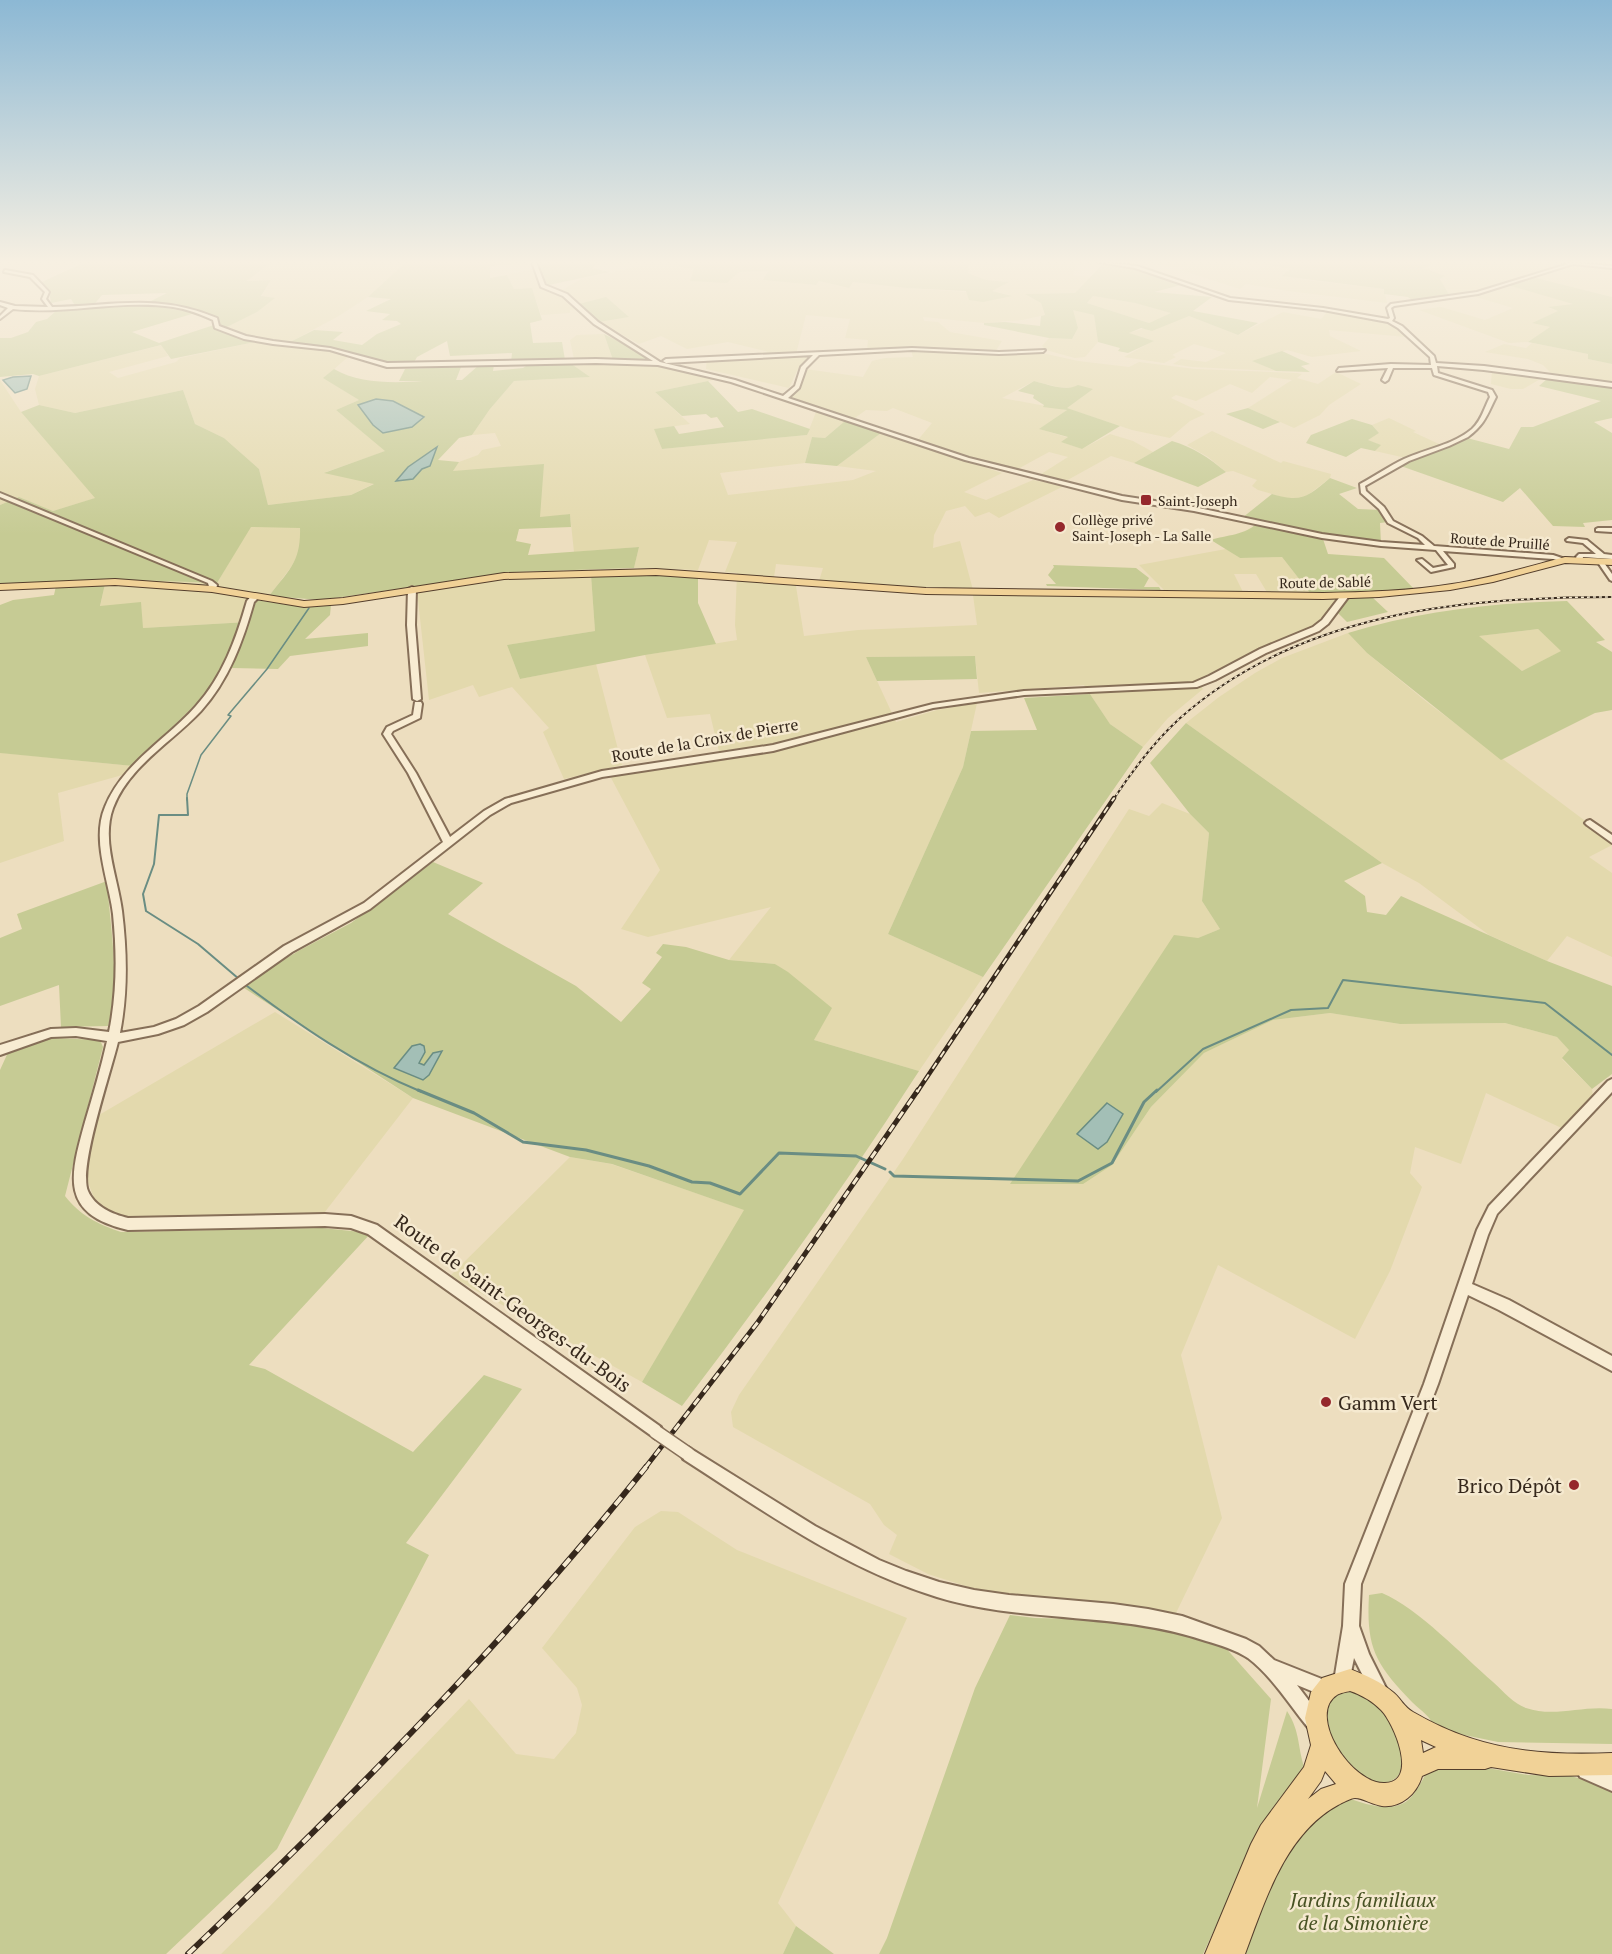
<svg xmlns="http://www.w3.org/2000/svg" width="1612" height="1954" font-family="'PT Serif',serif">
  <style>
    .farmland { fill: #e3d9ad }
    .green { fill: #c6cb94; fill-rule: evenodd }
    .water { fill: #a3bfb6; stroke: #6a8d83; stroke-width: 1.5 }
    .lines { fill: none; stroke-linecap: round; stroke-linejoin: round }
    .stream-far2 { stroke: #6a8d83; stroke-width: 1.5 }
    .stream-far1 { stroke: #6a8d83; stroke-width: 2 }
    .stream { stroke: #6a8d83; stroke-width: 3 }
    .minor-casing { stroke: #866f58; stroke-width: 4 }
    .major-casing { stroke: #543e2c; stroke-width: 2 }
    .minor { fill: #f8ecd2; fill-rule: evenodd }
    .major { fill: #f1d297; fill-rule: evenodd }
    .rail-far3-casing { stroke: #36281c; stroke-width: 2 }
    .rail-far2-casing { stroke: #36281c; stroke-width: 4.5 }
    .rail-far1-casing { stroke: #36281c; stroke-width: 5 }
    .rail-casing { stroke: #36281c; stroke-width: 6 }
    .rail-far3 { stroke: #f5e9cf; stroke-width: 1.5; stroke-dasharray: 3; stroke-linecap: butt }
    .rail-far2 { stroke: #f5e9cf; stroke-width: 2; stroke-dasharray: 7; stroke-linecap: butt }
    .rail-far1 { stroke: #f5e9cf; stroke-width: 3; stroke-dasharray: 8; stroke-linecap: butt }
    .rail { stroke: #f5e9cf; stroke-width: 4; stroke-dasharray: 10; stroke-linecap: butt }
    .minor-bridge-casing { stroke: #866f58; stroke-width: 16; stroke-linecap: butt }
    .minor-bridge { stroke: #f8ecd2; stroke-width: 13 }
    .poi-dot { fill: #95282c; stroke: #f5e9cf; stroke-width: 2 }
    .labels { text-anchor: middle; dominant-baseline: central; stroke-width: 5; stroke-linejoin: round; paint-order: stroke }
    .far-poi-label { font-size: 14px; fill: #36281c; stroke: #f5e9cf; text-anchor: start }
    .far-street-label { font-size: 14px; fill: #36281c; stroke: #f5e9cf }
    .street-label { font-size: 16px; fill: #36281c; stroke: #f5e9cf }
    .near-street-label { font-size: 20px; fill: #36281c; stroke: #f5e9cf }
    .near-poi-label { font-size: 20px; fill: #36281c; stroke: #f5e9cf; text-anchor: start }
    .near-park-label { font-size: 20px; font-style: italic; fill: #475223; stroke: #f5e9cf }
  </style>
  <rect width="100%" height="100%" fill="#eddebf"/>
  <path class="farmland" d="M273,262H406L368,297L337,317L290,342L254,338L230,331L225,328L257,312L274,298L261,297L271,280L245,281Z
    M647,262H678L679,267L695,269L690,281L738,272L769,271L763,280L816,285L819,281L848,288L853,282L906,288L1010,295L991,291L1008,282L986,280L968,273L969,264L1084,262V264L1076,266L1073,275L1091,277L1075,293L1026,294L1041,303L1045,315L1022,320L984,323L923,317L924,321L938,322L950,332L1002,341L995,352L911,348L867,351L868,340L845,338L850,319L806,315L796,354H813L797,371L789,388L706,369L707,357L769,352L728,342L687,349L661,336L639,344L599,322L629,317L583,309L570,310V313L541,315L532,288L514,289L507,275L532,269L539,286L551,291L564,289L581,279L645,265Z
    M1144,262H1237L1231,264L1256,270L1269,264L1290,269L1283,275L1306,280L1384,289L1387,303L1288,291L1246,284L1240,289L1181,270L1187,267H1172Z
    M1437,262H1612V297L1532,277L1509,285L1576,304L1549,308L1559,311L1532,323L1551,327L1528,342L1509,343L1419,310L1441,307L1485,320L1513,308L1473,296L1451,298L1440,279L1444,276L1423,268Z
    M1093,296L1135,303L1172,313L1149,323L1087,303Z
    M1072,309L1094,315L1098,342L1085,357L1075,358L1046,350L1042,346L1049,338L1072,339L1078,328Z
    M1329,310L1386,322L1397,327L1406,337L1329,330L1330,336L1361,351L1312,357L1287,350L1253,361L1276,371L1192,367L1173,364L1181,359L1206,362L1226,353L1194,344L1172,355L1176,357L1164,363L1124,357L1153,341L1128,333L1189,316L1238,335L1283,312L1321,319Z
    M604,334L613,360L574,359L570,340L577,335Z
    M255,342L337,351L349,356L324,378L359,400L336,410L386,451L326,472L375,483L351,495L268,505L259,469L224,438L195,424L183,390L75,413L39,405L35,389L39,376L162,345L168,356L109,372L118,378L176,362L180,358Z
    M1532,343L1589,354L1588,359L1612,364V384L1556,378L1543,365L1528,359L1485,352L1504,344L1526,348Z
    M911,350L1042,353L1078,361L1129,367L1139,362L1195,369L1297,373L1302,374L1297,378L1318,384L1336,372L1361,384L1329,405L1320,415L1294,428L1248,408L1292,380L1270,377L1252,393L1230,384L1196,401L1176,395L1171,398L1205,414L1190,421L1170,438L1132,430L1066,408L1092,389L1058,387L1034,381L1002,398L1067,410L1040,429L1069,438L1062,442L1082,449L1110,434L1133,441L1153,452L1134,463L1111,456L1064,482L1038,476L1068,457L1049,452L1016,470L980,462L917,441L932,423L893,408L887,411L866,410L852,420L788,399L799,387L805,369L863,377L872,361L885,358L913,357Z
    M570,363L653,364L718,379L655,392L690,424L655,429L662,449L807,435L816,412L845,421L825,438L812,437L805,463L720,473L728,495L853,480L876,471L837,466L881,433L1002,473L964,492L986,500L1033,480L1064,486L999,518L989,512L975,517L965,506L946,511L934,535L933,548L960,541L973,590L819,581L823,568L776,564L774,577L795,580L804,636L858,630L977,625L973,595L1041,593L1336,598L1339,601L1313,626L1252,652L1197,680L1203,689L1168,718L1143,747L1110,724L1084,685L979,693L975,656L866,657L896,722L937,710L977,703L963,767L888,934L983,977L919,1071L814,1040L831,1008L775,964L729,960L771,907L648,937L621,929L660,870L610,776L721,760L710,714L667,718L645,655L737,640L735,625L737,573L725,572L737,542L709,540L698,570L634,568L639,547L574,552L570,514L540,518L452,471L459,462L478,455L482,450L501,446L495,433L472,435L490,409L514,381L589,377Z
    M1492,370L1542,378L1523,389H1511L1491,384Z
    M0,380L21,412L96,498L53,511L19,497L0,505Z
    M1389,418L1416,431L1413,432L1439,444L1406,458L1375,451L1380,445L1367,440L1379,433L1372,425Z
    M1212,431L1281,463L1283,461L1331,474L1330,478L1304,498L1289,499L1258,490L1252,486L1257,480L1233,471L1226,472L1208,457L1187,445Z
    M250,527H300L301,549L291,567L269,596L260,594L248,622L143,628L100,607L106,579L217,583Z
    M1226,549L1240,558L1282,557L1311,594H1268L1256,574H1234L1244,594L1165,591L1139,565Z
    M591,575L595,631L507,645L520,679L596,664L622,765L564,779L543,732L549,728L512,687L479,697L473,685L429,700L417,591L481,581Z
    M1538,629L1562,651L1522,671L1478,636Z
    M1348,633L1367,653L1428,703L1612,841V845L1589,857L1612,873V957L1567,936L1547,961L1489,935L1419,883L1382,863L1186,723L1219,697L1255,673L1282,658Z
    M0,753H3L133,766L126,774L58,793L64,841L0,863Z
    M1162,803L1190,814L1209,833L1202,901L1220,929L1198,938L1112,1165L1151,1107L1204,1053L1273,1020L1330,1013L1400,1024L1505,1023L1557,1037L1570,1050L1562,1059L1592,1089L1594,1103L1568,1131L1486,1093L1461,1164L1415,1147L1410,1173L1422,1187L1390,1271L1355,1339L1218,1265L1181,1355L1222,1518L1176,1613L1029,1600L981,1591L928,1574L889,1554L897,1535L884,1525L870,1504L733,1427L731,1412L739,1395L903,1159L1129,809L1149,816Z
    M275,1012L413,1098L321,1217L150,1219L114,1215L94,1198L84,1172L99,1115Z
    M570,1157L611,1164L745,1210L642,1382L450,1276Z
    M661,1511L678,1512L737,1550L907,1618L778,1903L796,1926L783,1954H221L269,1907L469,1699L516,1754L554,1759L576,1733L582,1705L577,1688L542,1648L635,1527Z"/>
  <path class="green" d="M85,262H273L246,281L271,280L261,296L275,298L257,312L225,328L220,325L218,318L199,311L149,302L167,293L102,295L92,307H76L71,299L51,303L49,291L42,282Z
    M406,262H529L490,266V278L507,275L514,289L532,288L542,320L530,323L533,343L562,342L565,360L511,362L512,353L450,356L447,341L417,357L413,364L387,362L334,348L290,342L314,330L343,332L333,340L362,345L377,334L401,324L397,321L382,320L390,314L366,311L391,299L368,297Z
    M627,262L625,264L597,263L592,268L610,272L544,286L536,263Z
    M678,262H987L969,264L968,273L986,280L1009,282L992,291L1012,296L983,302L969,300L966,291L906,288L853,282L849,288L819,281L816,285L763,280L768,271L739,272L727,283L690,281L694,269L679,267Z
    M1100,262L1138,269L1181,285L1154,292L1212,297L1193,311L1258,323L1238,335L1189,316L1152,331L1141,328L1129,333L1154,341L1128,353L1118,351L1120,348L1098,342L1094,315L1073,310L1078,328L1072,339L1049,338L984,325V323L1005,322L1040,326L1041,316L1045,315L1041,303L1025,294L1075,293L1101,266ZM1093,296L1135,303L1171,313L1149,323L1087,303Z
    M1257,262H1437L1424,268L1445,276L1440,279L1451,298L1413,301L1408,297L1384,294V289L1282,276L1290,269Z
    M1532,277L1612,297V364L1588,359V354L1528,342L1550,327L1532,323L1558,311L1548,307L1573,304L1508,285Z
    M606,297L629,317L599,322L579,304Z
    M143,304L195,313L132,332L159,343L214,325L219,330L255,342L171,359L161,345L39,376L33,374L0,377V338H11L28,332L36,322L47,319L57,310Z
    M604,334L653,359L652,361L613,360Z
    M1282,351L1310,364L1301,366L1310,372L1276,371L1252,361Z
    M570,363L590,377L514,381L490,409L472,435L459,438L438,460L459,462L453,471L544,464L540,517L570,514L571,527L519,529L516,541L531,544L528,555L639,547L634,568L513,572L321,600L269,596C289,570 301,562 300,528L251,527L217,583L106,579L0,585V505L19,497L53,511L95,498L21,412L39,405L75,413L183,390L195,424L224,438L259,469L268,505L351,495L374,484L324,473L385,451L336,410L359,400L323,378L334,369C359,384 395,383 423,381H399L405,369L461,367L456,380H462L479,365H494L493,371L523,368L529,364Z
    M1547,379L1612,384V418L1594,422L1612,433V520L1583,523L1585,527L1553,526L1520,488L1503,502L1398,465L1406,458L1439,444L1450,445L1467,438L1509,449L1521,427H1533L1601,401L1539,386Z
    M708,381L738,412L752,409L810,429L807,435L662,449L654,429L674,426L679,434L724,427L717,417L711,418L706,414L682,416L655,392Z
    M1034,381C1047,384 1065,392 1078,385L1093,389L1067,408L1120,426L1082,449L1061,442L1068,437L1039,429L1067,410L1043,407L1044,405L1033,398L1034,395L1018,391Z
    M1248,408L1280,422L1263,429L1226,414Z
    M1352,419L1372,425L1379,433L1368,440L1381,445L1375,451L1361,448L1346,457L1306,443L1311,435Z
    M845,421L881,433L837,466L805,463L812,437L825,438Z
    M1172,441C1193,447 1209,458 1226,472L1198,487L1134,463Z
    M1330,478L1357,488L1339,494L1358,509L1381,510L1388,522L1380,523L1381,544L1322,536L1328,554L1384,558L1416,591L1372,597L1388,612L1347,622L1333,608L1339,600L1336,598H1314L1282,557L1240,558L1211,540C1226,535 1246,535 1257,523L1242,518L1272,494C1302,503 1307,497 1330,478Z
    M1053,565L1136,568L1149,578L1144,587H1159L1161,590L1047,586L1046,584H1056L1048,575L1054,567Z
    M591,575L698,576V603L716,644L645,655L520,679L507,645L595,631Z
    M105,584L100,606L141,602L143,628L248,622L256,600L295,606L331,605L330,615L305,639L368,633V646L290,656L278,669L232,668L133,766L0,753V605L13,600L54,595L56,586Z
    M1567,601L1605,640L1596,642L1612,652V710L1595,713L1501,760L1367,653L1348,633C1419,611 1492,603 1567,601ZM1538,629L1561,651L1522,671L1479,636Z
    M975,656L977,679L877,681L866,657Z
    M1090,694L1110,724L1143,747L983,977L888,934L963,767L971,731L1037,730L1024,698Z
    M1186,723L1382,863L1344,881L1365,896L1367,912L1386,915L1401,896L1547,961L1612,986V1074L1592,1089L1562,1058L1569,1050L1557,1037L1505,1023L1400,1024L1330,1013L1273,1020L1204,1053L1151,1107L1112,1165L1083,1184H1010L1174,935L1198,938L1220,929L1202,901L1209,833L1190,814L1150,763Z
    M433,862L483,883L448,914L576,986L621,1022L651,989L642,983L662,957L656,953L663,944L686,947L729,960L775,964L788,972L832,1008L814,1040L919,1071C845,1186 765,1297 682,1406L642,1382L744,1210L612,1164L570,1157L413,1098L241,986L300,950L351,923Z
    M107,881C110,928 121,980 108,1026L61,1027L59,985L0,1006V938L22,929L17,914Z
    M52,1038L100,1040L103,1047L65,1196C80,1215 97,1224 121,1232L322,1228L371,1233L249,1365L265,1369L413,1452L484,1375L522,1389L406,1543L429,1555L277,1849L166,1954H0V1070L10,1048Z
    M1382,1593C1419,1609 1462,1655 1493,1682C1503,1691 1514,1704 1526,1708C1555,1718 1582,1705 1612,1709V1744L1498,1742L1435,1729C1431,1716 1421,1711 1412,1702C1375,1664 1366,1647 1369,1595Z
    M1010,1615L1035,1618L1117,1620L1157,1626L1224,1646L1271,1699L1257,1808L1287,1711C1301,1732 1297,1749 1306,1772L1259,1833L1203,1954H879L887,1938L975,1688Z
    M1355,1689L1361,1696L1393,1715C1396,1728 1405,1747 1404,1760C1402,1784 1379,1789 1360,1779C1353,1776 1334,1751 1330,1744C1324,1733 1323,1706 1334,1696C1338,1692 1349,1691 1355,1689Z
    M1431,1765H1470L1528,1775L1571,1776L1612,1788V1954H1241L1277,1864L1297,1833L1348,1798C1365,1804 1390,1813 1407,1801C1417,1793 1424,1776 1431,1765Z
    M796,1926L834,1954H783Z"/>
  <path class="water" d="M31,376L27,389L15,393L3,380L13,377Z
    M376,399L393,401L424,417L412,427L383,433L373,425L358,405Z
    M437,447L430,466L422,469L413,479L396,481L408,467Z
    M420,1044L424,1046L425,1052L419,1063L424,1065L433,1053L442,1051L429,1075L423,1080L394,1068L412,1046Z
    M1107,1103L1123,1114L1107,1142L1098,1149L1077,1134Z"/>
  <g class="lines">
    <path class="stream-far2" d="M187,800V794L201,755L231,716L228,715L267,669L309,608"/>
    <path class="stream-far1" d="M187,798L188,815H159L154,864L143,894L146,911L198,944L239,979
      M243,983C299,1025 356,1065 422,1092
      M1156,1092L1203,1049L1291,1010L1328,1008L1343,980L1545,1003L1612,1055"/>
    <path class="stream" d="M418,1090L474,1113L523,1142L586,1150L649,1166L692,1182L710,1183L740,1194L779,1153L856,1156L885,1169
      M890,1172L894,1176L1078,1181L1112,1163L1144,1102L1157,1090"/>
    <g class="minor-casing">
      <path id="minor" d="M532,262H536L545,285L567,294L598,322L660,362L735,380L783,396L795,386L801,367L813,355L666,363L663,361L666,359L912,348L999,352L1045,350L1043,352L999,354L912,350L819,355L806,368L799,388L788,398L969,458L1122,496L1194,507L1322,534L1381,542L1425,545L1418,538L1388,523L1379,509L1361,493L1360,484C1375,476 1389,466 1404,459C1426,449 1453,445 1472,429C1482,420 1484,408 1490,397L1488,392L1434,375L1432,368H1393L1388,380L1385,382L1382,380L1388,368L1337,371L1339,368L1391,364L1431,365L1430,357L1398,328L1388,322L1323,310L1229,300L1135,268L1099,262L1137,266L1230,298L1323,308L1388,319L1390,318L1387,308L1391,304L1477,292L1568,264L1563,262L1612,266V268L1573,264L1478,294L1394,306L1391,308L1394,318L1392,321L1402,326L1434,356L1436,363L1484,366L1612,383V387L1484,370L1437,366L1438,373L1492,390L1496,397C1487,415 1485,424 1468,437L1449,446L1409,461L1365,486L1366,491L1384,507L1393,521L1422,536L1434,546L1553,555L1568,560L1565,562L1553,559L1443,551L1454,564V567L1431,572L1417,560L1422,559L1433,568L1448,565L1436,550L1381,546L1322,538L1194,511L1122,500L965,460L731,382L658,365L596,363L387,367L330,350L273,344L244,339L215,328L213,320C200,314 187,309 173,307C120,299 66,315 13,309L0,319V316L8,308L0,305V302L15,306L48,307L42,299L45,292L30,277L4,272L5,270L33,275L49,292L46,299L52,307C114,306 157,293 217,318L219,326L246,336L273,341L330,348L387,363L596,359L653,361L594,324L563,296L541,287Z
        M0,493L212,581L217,585L216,589L210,590L208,583L0,497Z
        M1598,528H1612V532L1596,531V529Z
        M1569,538L1587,540L1604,554L1612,555V559L1583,557L1582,561H1578L1576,557L1579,554H1596L1583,543L1567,541L1566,540Z
        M1600,559L1602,560L1612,574V581L1610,580L1597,561Z
        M412,587L416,589L415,625L421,699L417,701L413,699L407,625L408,589Z
        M1342,594L1349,596L1328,624L1319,631L1266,653L1215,680L1197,687L1024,695L933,708L773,751L602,777L511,803L490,815L370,909L292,952L207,1012L184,1025L158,1034L118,1042C111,1072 78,1168 88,1191C95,1207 112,1214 128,1218L325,1214L351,1216L377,1225L661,1427L663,1432L661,1437L656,1439L368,1234L351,1228L325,1226L128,1230C59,1214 70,1176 85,1122C93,1095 101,1068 107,1041L76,1036L51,1037L0,1055V1045L51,1029L76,1028L109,1032C117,993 117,954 113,914C109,881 91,840 105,807C122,764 166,740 196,706C223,676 236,639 247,601L252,595L259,597L254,602C243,641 229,680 201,711C172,742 129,766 113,808C101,841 118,878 122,911C127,952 128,992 120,1033L154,1027L176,1019L199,1006L284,946L364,903L443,842L408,773L383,734L387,727L413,715L415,702H421L422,704L420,718L393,731L391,734L416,773L450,837L484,811L505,799L602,771L773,745L933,704L1024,691L1193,683L1209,676L1260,649L1313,627L1322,620Z
        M1590,820L1612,835V843L1587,825L1585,823L1587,821Z
        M1612,1079V1092L1497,1214L1488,1235L1472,1284L1509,1300L1612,1356V1371L1499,1310L1468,1295L1438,1384L1361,1584L1359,1626L1369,1654L1388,1692L1386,1698L1380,1700L1374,1698L1354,1658L1348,1687L1342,1689L1336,1687L1334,1681L1343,1626L1345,1584L1424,1384L1477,1230L1489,1206L1608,1081Z
        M688,1447L815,1526L879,1560L906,1571L939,1582L974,1590L1009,1595L1113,1604L1148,1609L1182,1616L1246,1639L1259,1646L1274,1660L1332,1683L1334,1689L1332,1695L1326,1697L1297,1685L1322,1718L1325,1724L1322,1730L1316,1733L1310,1730C1290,1706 1273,1677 1248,1658C1236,1650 1220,1645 1206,1641C1118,1611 1025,1624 937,1597C844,1569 764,1511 683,1459L681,1454L683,1449Z
        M1586,1762L1612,1773V1791L1580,1777L1577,1771L1580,1765Z"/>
    </g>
    <g class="major-casing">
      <path id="major" d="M1565,557L1612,559V565L1565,563L1493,582L1450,590L1379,597L1323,599L926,594L656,575L504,579L343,604L304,607L212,592L115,585L0,590V584L115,579L212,586L304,601L343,598L504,573L656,569L926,588L1323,593C1366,592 1410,591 1452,584C1491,578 1527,567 1565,557Z
        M1350,1669C1367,1676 1380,1681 1394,1693C1401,1699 1404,1707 1413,1712C1478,1750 1538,1756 1612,1753V1775L1549,1776L1491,1767L1485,1769H1438L1422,1776C1417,1794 1401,1808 1382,1806C1373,1805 1363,1798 1355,1798C1351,1798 1342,1803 1338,1805C1285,1834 1265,1901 1245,1954H1205L1251,1844L1261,1825L1304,1767L1311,1745L1305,1718L1311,1692L1322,1678ZM1350,1691C1362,1695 1372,1701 1381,1710C1394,1723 1419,1782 1385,1783C1352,1785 1306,1715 1337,1695C1340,1693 1346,1692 1350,1691ZM1421,1740L1423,1741L1436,1747L1423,1753ZM1325,1771L1336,1784L1321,1789L1308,1799L1321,1781Z"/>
    </g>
    <use href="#minor" class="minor"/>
    <use href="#major" class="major"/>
    <g class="rail-far3-casing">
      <path id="rail-far3" d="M1113,800C1132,771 1154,742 1179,719C1298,613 1460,597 1612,597"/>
    </g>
    <g class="rail-far2-casing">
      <path id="rail-far2" d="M917,1092L1114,798"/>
    </g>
    <g class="rail-far1-casing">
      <path id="rail-far1" d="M645,1468L758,1322L918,1090"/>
    </g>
    <g class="rail-casing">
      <path id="rail" d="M188,1954C349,1800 507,1641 646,1467"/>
    </g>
    <use href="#rail-far3" class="rail-far3"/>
    <use href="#rail-far2" class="rail-far2"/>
    <use href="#rail-far1" class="rail-far1"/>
    <use href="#rail" class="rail"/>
    <g class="minor-bridge-casing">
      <path id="minor-bridge" d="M656,1432L688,1454"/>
    </g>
    <use href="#minor-bridge" class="minor-bridge"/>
  </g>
  <linearGradient id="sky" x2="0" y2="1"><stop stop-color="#8cb8d4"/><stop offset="0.49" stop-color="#f7f0e2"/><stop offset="1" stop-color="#f7f0e2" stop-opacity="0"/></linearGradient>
  <rect width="1612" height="535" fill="url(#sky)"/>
  <g class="poi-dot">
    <rect x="1140" y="494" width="12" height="12" rx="3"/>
    <circle cx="1060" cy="527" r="6"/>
    <circle cx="1326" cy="1402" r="6"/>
    <circle cx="1574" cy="1485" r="6"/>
  </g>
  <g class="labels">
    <g class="far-poi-label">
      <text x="1158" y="500">Saint-Joseph</text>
      <text x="1072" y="519">Collège privé<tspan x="1072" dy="16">Saint-Joseph - La Salle</tspan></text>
    </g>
    <g class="far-street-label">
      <text transform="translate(1500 541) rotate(4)">Route de Pruillé</text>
      <text transform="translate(1325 582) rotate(-1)">Route de Sablé</text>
    </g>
    <g class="street-label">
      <text transform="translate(705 740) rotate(-10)">Route de la Croix de Pierre</text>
    </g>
    <g class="near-street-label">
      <text transform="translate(513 1303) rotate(36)">Route de Saint-Georges-du-Bois</text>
    </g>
    <g class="near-poi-label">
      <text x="1338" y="1402">Gamm Vert</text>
      <text x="1562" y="1485" text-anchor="end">Brico Dépôt</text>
    </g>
    <g class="near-park-label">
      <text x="1363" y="1899">Jardins familiaux<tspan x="1363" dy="23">de la Simonière</tspan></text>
    </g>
  </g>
</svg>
